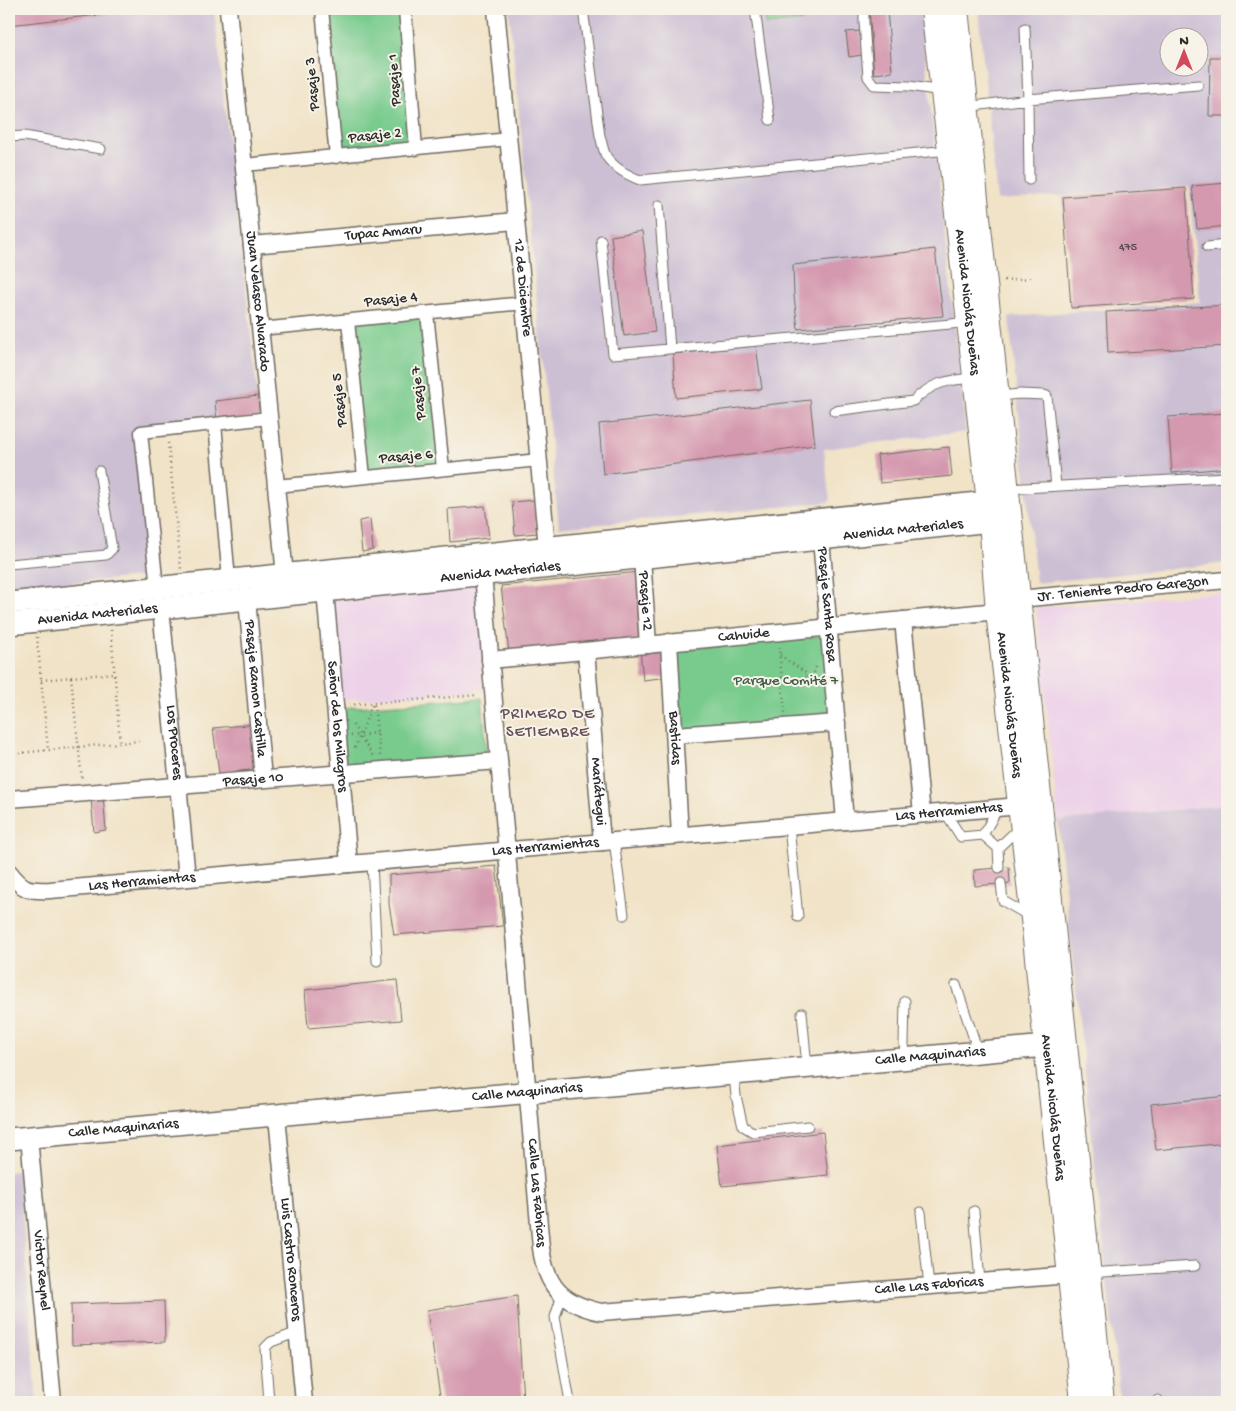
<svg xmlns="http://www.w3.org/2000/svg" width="1236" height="1411" font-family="'Gochi Hand',sans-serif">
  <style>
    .built { fill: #edd1e9 }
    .industrial { fill: #ccbfd4; fill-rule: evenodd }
    .green { fill: #78cb8d; stroke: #527b5c }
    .building { fill: #d498af }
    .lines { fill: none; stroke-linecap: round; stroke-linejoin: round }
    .service-casing { stroke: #706b62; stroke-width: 11 }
    .pedestrian-casing { stroke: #706b62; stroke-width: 15 }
    .minor-casing { stroke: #706b62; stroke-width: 19 }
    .tertiary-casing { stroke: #706b62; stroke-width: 24 }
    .secondary-casing { stroke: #706b62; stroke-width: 26 }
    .path { stroke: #706b62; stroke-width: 2.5; stroke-dasharray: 1 4; stroke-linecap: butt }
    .service { stroke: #fff; stroke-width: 9 }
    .pedestrian { stroke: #fff; stroke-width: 12 }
    .minor { stroke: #fff; stroke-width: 16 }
    .tertiary { stroke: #fff; stroke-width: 21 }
    .secondary { stroke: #fff; stroke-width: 24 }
    .labels { text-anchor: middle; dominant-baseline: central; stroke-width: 4; stroke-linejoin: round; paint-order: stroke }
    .number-label { font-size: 12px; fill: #55464c }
    .street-label { font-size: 15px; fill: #2b2b2b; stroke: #f7f3e8 }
    .park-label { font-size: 15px; fill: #425b48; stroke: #f7f3e8 }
    .neighbourhood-label { font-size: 16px; letter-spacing: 1px; fill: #665159; stroke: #f7f3e8 }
  </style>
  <rect width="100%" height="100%" fill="#f7f3e8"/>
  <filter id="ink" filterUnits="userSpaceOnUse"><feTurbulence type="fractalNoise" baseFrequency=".02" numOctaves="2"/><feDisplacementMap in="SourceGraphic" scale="10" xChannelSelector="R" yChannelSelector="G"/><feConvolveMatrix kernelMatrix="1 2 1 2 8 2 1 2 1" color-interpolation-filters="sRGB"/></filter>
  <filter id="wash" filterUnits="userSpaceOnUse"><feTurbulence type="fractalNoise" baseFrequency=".0096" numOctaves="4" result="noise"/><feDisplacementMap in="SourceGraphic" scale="20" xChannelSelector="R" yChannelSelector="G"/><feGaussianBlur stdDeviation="1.12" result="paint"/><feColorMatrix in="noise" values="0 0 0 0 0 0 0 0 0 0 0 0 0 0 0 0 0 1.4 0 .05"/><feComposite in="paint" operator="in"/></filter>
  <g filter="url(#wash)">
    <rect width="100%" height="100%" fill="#f1e3c7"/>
    <path class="built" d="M486,579L495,689L340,700L331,595Z
      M1227,592V805L1058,821L1036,608Z"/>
    <path class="industrial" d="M9,9H214L260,417L138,431L152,576L9,588Z
      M509,9H920L966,432L824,449L830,502L559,528Z
      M978,9H1227V563L1036,583L1009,317L1200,302L1189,187L997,200ZM1168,38H1198V68H1168Z
      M1227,805V1402H1120L1058,821Z
      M19,1171L37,1402H9V1172Z"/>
    <path class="green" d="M326,9H402L413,145L340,153Z
      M765,9H800L802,21L766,25Z
      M426,316L440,466L367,473L350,323Z
      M831,635L839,720L682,730L675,650Z
      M482,698L487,757L345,767L341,708Z"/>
    <g id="blocks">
      <path class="building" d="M9,9H142V10L9,25Z
        M869,9H887L892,72L874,74Z
        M860,31L862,55L849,57L846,32Z
        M1210,57H1227V116H1209Z
        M1227,183V226L1197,229L1192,186Z
        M1186,188L1194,299L1071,308L1063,197Z
        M642,231L655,332L624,336L611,236Z
        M935,249L943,316L798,329L794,296L793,265Z
        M1227,305V346L1108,353L1106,312Z
        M756,346L762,389L676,398L673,354Z
        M258,396L260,417L217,422L215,401Z
        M810,400L815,445L603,474L599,424Z
        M1227,413V468L1172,473L1168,417Z
        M949,447L952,476L880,483L877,455Z
        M534,500L537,533L515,535L512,502Z
        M485,506L489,538L450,542L448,509Z
        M370,519L373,550L362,552L359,521Z
        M639,572L645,639L509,653L501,586Z
        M665,647L669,677L643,680L640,649Z
        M256,724L260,769L219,773L213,728Z
        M103,796L106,830L94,832L91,798Z
        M496,866L503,926L394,935L389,904V875Z
        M1009,867L1010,883L975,886L974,870Z
        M397,980L401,1020L308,1028L305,990Z
        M1227,1096V1143L1156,1150L1151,1104Z
        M823,1132L828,1175L722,1186L717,1145Z
        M517,1296L523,1402H441L427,1310Z
        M164,1301L165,1342L72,1345L71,1304Z"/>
    </g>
  </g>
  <g filter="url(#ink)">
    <use href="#blocks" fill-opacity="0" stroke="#706b62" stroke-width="1"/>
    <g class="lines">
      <g class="service-casing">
        <path id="service" d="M583,9L600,136C602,142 603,150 606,156C614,168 627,175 640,180L949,150
          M755,9L770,120
          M866,9L864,12V22L868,77L874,85L909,86L942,91
          M966,107L1028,99L1025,28
          M9,137L24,136L101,149
          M1029,180L1028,99L1198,85
          M659,205L670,349
          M601,240L613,354L951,324L968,322
          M1207,247L1227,245
          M998,396L1020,394L1044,395L1047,396L1056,486
          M834,411L913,401C933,382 947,380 974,378
          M1007,489L1227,477
          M9,564L106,555L112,549L99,471
          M945,812L961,837L983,835L998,808
          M789,826L798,917
          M983,835L998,848
          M614,841L624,915
          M372,862L377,961
          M999,868L998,848L1019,828
          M1001,883L1003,901L1031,917
          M956,985L974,1039L975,1052
          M905,1001L904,1044L906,1059
          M802,1013L807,1067
          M734,1074L736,1096L743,1126L753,1132L808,1126
          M974,1211L980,1282
          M921,1212L929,1286
          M1088,1273L1195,1266
          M562,1295L555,1317L570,1402
          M1158,1400V1402
          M269,1402L265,1348L271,1342L298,1332"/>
      </g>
      <g class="pedestrian-casing">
        <path id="pedestrian" d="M322,9L336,157
          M405,9L416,149
          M244,165L509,139
          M427,313L443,469
          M348,321L364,477
          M260,329L524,303
          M215,424L229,580
          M276,486L539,460
          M157,588L141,432L269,418"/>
      </g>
      <g class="minor-casing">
        <g id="minor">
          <path id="s1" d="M228,9L286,585"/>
          <path id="s2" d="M496,9L548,558"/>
          <path id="s3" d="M252,245L516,221"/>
          <path id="s4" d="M821,539L845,821"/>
          <path id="s5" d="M642,557L648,645"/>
          <path id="s6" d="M483,574L541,1248C546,1287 563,1304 601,1312L1070,1275"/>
          <path id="s7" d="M325,591L349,864"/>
          <path id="s8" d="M247,599L263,779"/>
          <path id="s9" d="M161,608L187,878"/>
          <path d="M903,620L922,814"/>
          <path id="s10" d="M669,642L680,835"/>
          <path id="s11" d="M586,651L602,842"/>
          <path id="s12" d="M490,660L998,611L1018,599L1227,580"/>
          <path d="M675,735L837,723"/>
          <path id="s13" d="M9,799L499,761"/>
          <path id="s14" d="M9,872C23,890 28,891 50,890L1031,805"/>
          <path id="s15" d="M277,1116L304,1402"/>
          <path id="s16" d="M29,1137L53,1402"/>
        </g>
      </g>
      <g class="tertiary-casing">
        <g id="tertiary">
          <path d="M9,603L988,502"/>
          <path id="s17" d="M9,624L991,521"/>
          <path id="s18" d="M9,1139L1046,1046"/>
        </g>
      </g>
      <g class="secondary-casing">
        <g id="secondary">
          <path id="s19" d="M933,9L950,150L991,521L998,611L1033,919L1083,1402"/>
          <path d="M956,9L1053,928L1102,1402"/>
        </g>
      </g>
      <path class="path" d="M1004,280L1033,278
        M168,443L181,569
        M111,630L120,743
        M37,637L48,750
        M779,647L785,713
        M780,655L810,676L782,683
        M816,667L813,675L818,682
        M71,677L82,780
        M41,680L114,673
        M349,705L478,695
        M374,705L380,756
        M353,725L373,756
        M351,736L377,733
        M355,748L373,703
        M9,754L139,741"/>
      <use href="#service" class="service"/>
      <use href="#pedestrian" class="pedestrian"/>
      <use href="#minor" class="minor"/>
      <use href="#tertiary" class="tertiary"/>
      <use href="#secondary" class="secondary"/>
    </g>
  </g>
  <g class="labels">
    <g class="number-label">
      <text x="1128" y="248">475</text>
    </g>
    <g class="street-label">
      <text transform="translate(395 80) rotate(-94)">Pasaje 1</text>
      <text transform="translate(313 84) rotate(-95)">Pasaje 3</text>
      <text transform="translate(375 136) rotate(-6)">Pasaje 2</text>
      <text stroke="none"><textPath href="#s3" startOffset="132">Tupac Amaru</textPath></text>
      <text stroke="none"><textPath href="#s2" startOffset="280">12 de Diciembre</textPath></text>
      <text transform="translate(391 300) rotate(-6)">Pasaje 4</text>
      <text stroke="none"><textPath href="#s1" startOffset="294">Juan Velasco Alvarado</textPath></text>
      <text stroke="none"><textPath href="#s19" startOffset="295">Avenida Nicolás Dueñas</textPath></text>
      <text transform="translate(419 393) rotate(-96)">Pasaje 7</text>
      <text transform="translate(340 400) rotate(-96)">Pasaje 5</text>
      <text transform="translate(406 457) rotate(-5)">Pasaje 6</text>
      <text stroke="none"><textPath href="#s17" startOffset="899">Avenida Materiales</textPath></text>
      <text stroke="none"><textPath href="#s17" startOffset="494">Avenida Materiales</textPath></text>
      <text stroke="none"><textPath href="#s12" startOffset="639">Jr. Teniente Pedro Garezon</textPath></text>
      <text stroke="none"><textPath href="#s5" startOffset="44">Pasaje 12</textPath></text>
      <text stroke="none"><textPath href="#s4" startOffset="66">Pasaje Santa Rosa</textPath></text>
      <text stroke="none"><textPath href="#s17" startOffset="89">Avenida Materiales</textPath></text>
      <text stroke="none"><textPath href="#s12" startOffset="255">Cahuide</textPath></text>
      <text stroke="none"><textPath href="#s8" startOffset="90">Pasaje Ramon Castilla</textPath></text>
      <text stroke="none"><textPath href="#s19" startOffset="700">Avenida Nicolás Dueñas</textPath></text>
      <text stroke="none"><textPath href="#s7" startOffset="136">Señor de los Milagros</textPath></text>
      <text stroke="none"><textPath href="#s10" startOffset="96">Bastidas</textPath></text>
      <text stroke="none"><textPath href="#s9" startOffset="135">Los Proceres</textPath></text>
      <text stroke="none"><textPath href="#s13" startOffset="245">Pasaje 10</textPath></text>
      <text stroke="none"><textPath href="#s11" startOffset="141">Mariátegui</textPath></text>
      <text stroke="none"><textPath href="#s14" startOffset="950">Las Herramientas</textPath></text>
      <text stroke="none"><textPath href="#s14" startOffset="545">Las Herramientas</textPath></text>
      <text stroke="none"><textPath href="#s14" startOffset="140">Las Herramientas</textPath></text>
      <text stroke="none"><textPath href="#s18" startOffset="925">Calle Maquinarias</textPath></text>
      <text stroke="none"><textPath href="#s18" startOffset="520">Calle Maquinarias</textPath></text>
      <text stroke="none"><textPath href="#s19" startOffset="1105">Avenida Nicolás Dueñas</textPath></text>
      <text stroke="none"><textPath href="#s18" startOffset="115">Calle Maquinarias</textPath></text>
      <text stroke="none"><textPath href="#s6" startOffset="621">Calle Las Fabricas</textPath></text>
      <text stroke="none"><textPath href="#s15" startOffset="144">Luis Castro Ronceros</textPath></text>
      <text stroke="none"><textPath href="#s16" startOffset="134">Victor Reynel</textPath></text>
      <text stroke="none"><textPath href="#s6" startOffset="1101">Calle Las Fabricas</textPath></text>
    </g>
    <g class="park-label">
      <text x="786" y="681">Parque Comité 7</text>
    </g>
    <g class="neighbourhood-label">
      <text x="548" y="715">PRIMERO DE<tspan x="548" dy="18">SETIEMBRE</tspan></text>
    </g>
  </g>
  <rect width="1236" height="1411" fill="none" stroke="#f7f3e8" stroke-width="30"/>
  <g transform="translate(1184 52)"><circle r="24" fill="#f7f3e8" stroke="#a5a39c"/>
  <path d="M0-4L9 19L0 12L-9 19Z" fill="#d1495b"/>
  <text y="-8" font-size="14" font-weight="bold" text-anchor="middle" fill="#2b2b2b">N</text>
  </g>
</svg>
